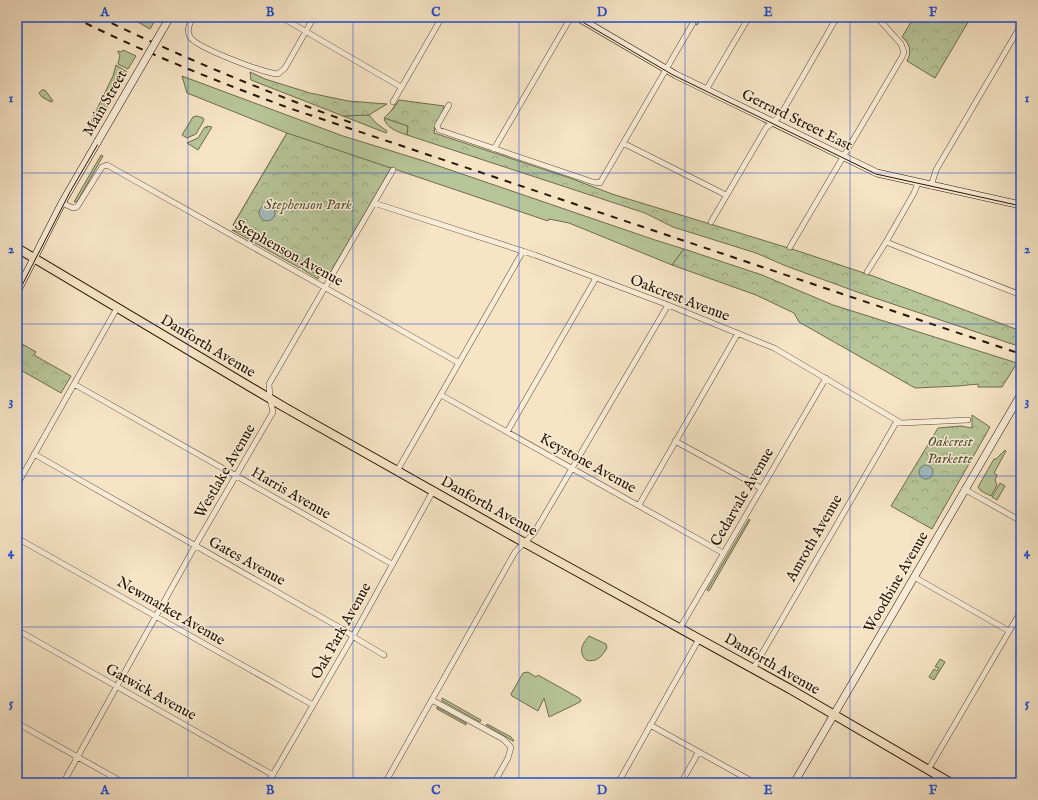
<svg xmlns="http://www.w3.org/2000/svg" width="1038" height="800" font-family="'IM FELL English',serif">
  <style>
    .grass { fill: #b7c598; stroke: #6f6c4c }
    .forest { fill: url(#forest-crowns); stroke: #6f6c4c }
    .garden { fill: url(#garden-furrows); stroke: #6f6c4c }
    .water { fill: #a0bcbd; stroke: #707971 }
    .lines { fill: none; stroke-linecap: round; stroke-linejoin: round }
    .street-casing { stroke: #5b4831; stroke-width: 6 }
    .secondary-casing { stroke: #271400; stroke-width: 8 }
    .primary-casing { stroke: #271400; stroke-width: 10 }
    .street { stroke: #f9edd9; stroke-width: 5 }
    .secondary { stroke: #f9edd9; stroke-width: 7 }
    .primary { stroke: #f6e4c5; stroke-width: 8 }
    .tram { stroke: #271400; stroke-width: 1 }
    .rail { stroke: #271400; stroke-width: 2; stroke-dasharray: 7 7; stroke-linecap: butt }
    .secondary-bridge-casing { stroke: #271400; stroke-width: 8; stroke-linecap: butt }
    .secondary-bridge { stroke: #f9edd9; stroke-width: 7 }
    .grid { fill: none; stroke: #1d4ed8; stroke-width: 1; stroke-opacity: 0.55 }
    .labels { text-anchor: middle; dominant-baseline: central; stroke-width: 3; stroke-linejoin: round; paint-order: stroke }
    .street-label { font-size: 15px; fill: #271400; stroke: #f9edd9 }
    .park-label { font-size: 15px; font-style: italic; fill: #595235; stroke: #f9edd9 }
    .neatline { fill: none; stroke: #1d4ed8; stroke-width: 1.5 }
    .grid-label { font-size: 13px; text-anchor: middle; font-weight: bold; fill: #1d4ed8 }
  </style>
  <defs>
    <pattern id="forest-crowns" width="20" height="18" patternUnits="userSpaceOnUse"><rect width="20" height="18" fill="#b7c598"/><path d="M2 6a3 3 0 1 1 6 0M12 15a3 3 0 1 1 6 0" fill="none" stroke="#9da881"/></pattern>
    <pattern id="garden-furrows" width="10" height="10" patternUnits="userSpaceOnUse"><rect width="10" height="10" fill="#b7c598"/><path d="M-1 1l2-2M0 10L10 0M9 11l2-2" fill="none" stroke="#9da881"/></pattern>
  </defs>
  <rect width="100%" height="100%" fill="#f6e4c5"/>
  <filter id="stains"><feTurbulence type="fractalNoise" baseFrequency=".005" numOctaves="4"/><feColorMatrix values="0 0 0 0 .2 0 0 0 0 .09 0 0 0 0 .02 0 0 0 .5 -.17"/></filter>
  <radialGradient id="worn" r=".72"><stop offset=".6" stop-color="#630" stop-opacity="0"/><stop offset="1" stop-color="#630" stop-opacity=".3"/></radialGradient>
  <path class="grass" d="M123,50L136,56L128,69L118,64L120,55L118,53V51L121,52Z
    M116,65L127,72L103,114L96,111L113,76Z
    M182,76L343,136L424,161L655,240L684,249L672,265L569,223L549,219L548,221L391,168L329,275L324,276L304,265L306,262L233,225L287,133L187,93Z
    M396,104L435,126L434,133L408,126L407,135C398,132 386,128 384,118L388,115Z
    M95,113L101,118L96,125L91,121Z
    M369,115L376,123L387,131L386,133L343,116Z
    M197,116L203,118L204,120L196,134L187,138L182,135L193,117Z
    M207,126L212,127L198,150L187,143L198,138L205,127L207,128Z
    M101,155L103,156L78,200L76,202H74Z
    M232,230L242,232L289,259L293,262L301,265L300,268Z
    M303,266L318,275L319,277L318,279L302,269Z
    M1005,450L1006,451L994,473L997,475L995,480L997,485L991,496L981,491L978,487L994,459H996Z
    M1000,483L1005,486L997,500L992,497Z
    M749,519L750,520L709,591L707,590Z
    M589,636L606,644L607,648C602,656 597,663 586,660C578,652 582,644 589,636Z
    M528,672L536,677L538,675L579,698L581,700L580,702L549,717L544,698L538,711L512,696L511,694L523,673Z
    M442,698L481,720L480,722L446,703L442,701Z
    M437,707L466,723V725L437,709Z
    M487,724L511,737L514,741H513L486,725Z"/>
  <path class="forest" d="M129,17H157L150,29Z
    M683,17H702L697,25Z
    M914,17H971L935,78L907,61C912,51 910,44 902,37Z
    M250,72L265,79L310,93L348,101L387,104L369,115L343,116L251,80Z
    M399,100L444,106C442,116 434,123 434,133L570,178L612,194L795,250L873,276L1021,331V347L860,293L786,266L756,253L673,227L645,213L407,135L408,126L384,118L393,109Z
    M287,133L391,168L329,275L324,276L233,225Z
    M684,249L762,275L833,305L1017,363L1002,387H978V384L958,386L915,388L799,322L794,313L756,295L672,265Z
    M17,341L36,352L34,355L71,376L61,393L17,368Z
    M972,415L990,427L932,529L891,506L938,428L961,426L972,428Z"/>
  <path class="garden" d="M42,90H45L53,101L51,102L42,97L39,93Z
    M940,659L945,662L934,680L929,677L934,669L937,671L939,668L935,667Z"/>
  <path class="water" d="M259 213a8 8 0 1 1 16 0a8 8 0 1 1-16 0Z
    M919 472a7 7 0 1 1 14 0a7 7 0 1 1-14 0Z"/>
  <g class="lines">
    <g class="street-casing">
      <path id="street" d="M193,17C190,23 186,30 190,37C197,48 264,73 278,74L285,68L314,17
        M281,17L401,87
        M706,90L749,17
        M393,102L442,17
        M449,105L437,126L439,130L593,182L600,183L693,23
        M623,143L726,195
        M494,149L571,17
        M931,186L936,170L1021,25
        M62,203L73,208L77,207L102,167L107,165L459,363
        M374,203L535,255L668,305L774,348L901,423L968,420
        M711,222L766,128L780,116L837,17
        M886,242L1021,295
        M790,247L902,57L904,52L901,44L877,17
        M867,272L886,242L914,193L918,183
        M74,384L392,564
        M441,395L723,553
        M507,432L596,278
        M675,441L761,488
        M34,454L344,630L357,639L384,655
        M397,471L523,251
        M17,485L117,308
        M964,489L1021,521
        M639,505L738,333
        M17,538L313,705
        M914,577L1009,631
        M680,628L826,378
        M17,630L273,775
        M753,669L897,421
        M432,700L503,739L511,747L508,758L494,783
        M17,723L124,783
        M650,725L755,783
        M928,770L1021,611
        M63,783L195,546L273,412L270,399L269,384L393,170
        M268,783L353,636L433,491
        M385,783L515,552L534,533L668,305
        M618,783L699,639
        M681,783L698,753"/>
    </g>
    <g class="secondary-casing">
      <path id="secondary" d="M577,17L676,75L877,173L1021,205
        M17,292L62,203L98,141
        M794,783L1021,394"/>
    </g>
    <g class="primary-casing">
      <path id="primary" d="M17,248L284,407L525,543L790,689L951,783"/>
    </g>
    <use href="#street" class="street"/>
    <use href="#secondary" class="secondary"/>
    <use href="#primary" class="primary"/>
    <path class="tram" d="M574,17L673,75L876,174L1021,206
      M17,295L70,192L172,17"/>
    <path class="rail" d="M73,17C143,52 216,81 289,108L1021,354
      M99,17C181,57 266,92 352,123"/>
    <g class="secondary-bridge-casing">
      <path id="secondary-bridge" d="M98,141L170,17"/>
    </g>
    <use href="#secondary-bridge" class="secondary-bridge"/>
  </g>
  <path class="grid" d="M188,17V783M353,17V783M519,17V783M685,17V783M850,17V783M17,173H1021M17,324H1021M17,476H1021M17,627H1021"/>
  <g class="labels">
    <g class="street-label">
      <text transform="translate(105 103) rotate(-60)">Main Street</text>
      <text transform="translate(797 120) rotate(26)">Gerrard Street East</text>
      <text transform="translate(289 253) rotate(29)">Stephenson Avenue</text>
      <text transform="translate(680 298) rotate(21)">Oakcrest Avenue</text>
      <text transform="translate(208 346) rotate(31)">Danforth Avenue</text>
      <text transform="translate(588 463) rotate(29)">Keystone Avenue</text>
      <text transform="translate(225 471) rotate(-60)">Westlake Avenue</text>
      <text transform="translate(291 493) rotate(30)">Harris Avenue</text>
      <text transform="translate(742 497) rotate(-60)">Cedarvale Avenue</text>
      <text transform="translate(489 506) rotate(29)">Danforth Avenue</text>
      <text transform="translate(814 538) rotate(-60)">Amroth Avenue</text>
      <text transform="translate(247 561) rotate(29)">Gates Avenue</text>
      <text transform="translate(896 582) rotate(-60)">Woodbine Avenue</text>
      <text transform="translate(171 611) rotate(30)">Newmarket Avenue</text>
      <text transform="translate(341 631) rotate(-61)">Oak Park Avenue</text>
      <text transform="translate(772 664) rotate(30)">Danforth Avenue</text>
      <text transform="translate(151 692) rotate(29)">Gatwick Avenue</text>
    </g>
    <g class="park-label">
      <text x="308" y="204">Stephenson Park</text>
      <text x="950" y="441">Oakcrest<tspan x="950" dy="17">Parkette</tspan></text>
    </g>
  </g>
  <rect width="1038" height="800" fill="none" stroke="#f6e4c5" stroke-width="44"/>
  <rect x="22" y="22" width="994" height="756" class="neatline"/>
  <g class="grid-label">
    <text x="105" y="16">A</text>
    <text x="270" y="16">B</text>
    <text x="436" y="16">C</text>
    <text x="602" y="16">D</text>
    <text x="768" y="16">E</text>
    <text x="933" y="16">F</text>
    <text x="11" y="102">1</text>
    <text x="1027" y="102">1</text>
    <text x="11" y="253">2</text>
    <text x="1027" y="253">2</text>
    <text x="11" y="405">3</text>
    <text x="1027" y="405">3</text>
    <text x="11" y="556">4</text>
    <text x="1027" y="556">4</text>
    <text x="11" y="707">5</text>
    <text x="1027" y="707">5</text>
    <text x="105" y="794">A</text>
    <text x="270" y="794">B</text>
    <text x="436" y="794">C</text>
    <text x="602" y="794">D</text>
    <text x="768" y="794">E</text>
    <text x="933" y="794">F</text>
  </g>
  <rect width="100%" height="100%" filter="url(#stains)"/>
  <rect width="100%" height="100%" fill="url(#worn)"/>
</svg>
